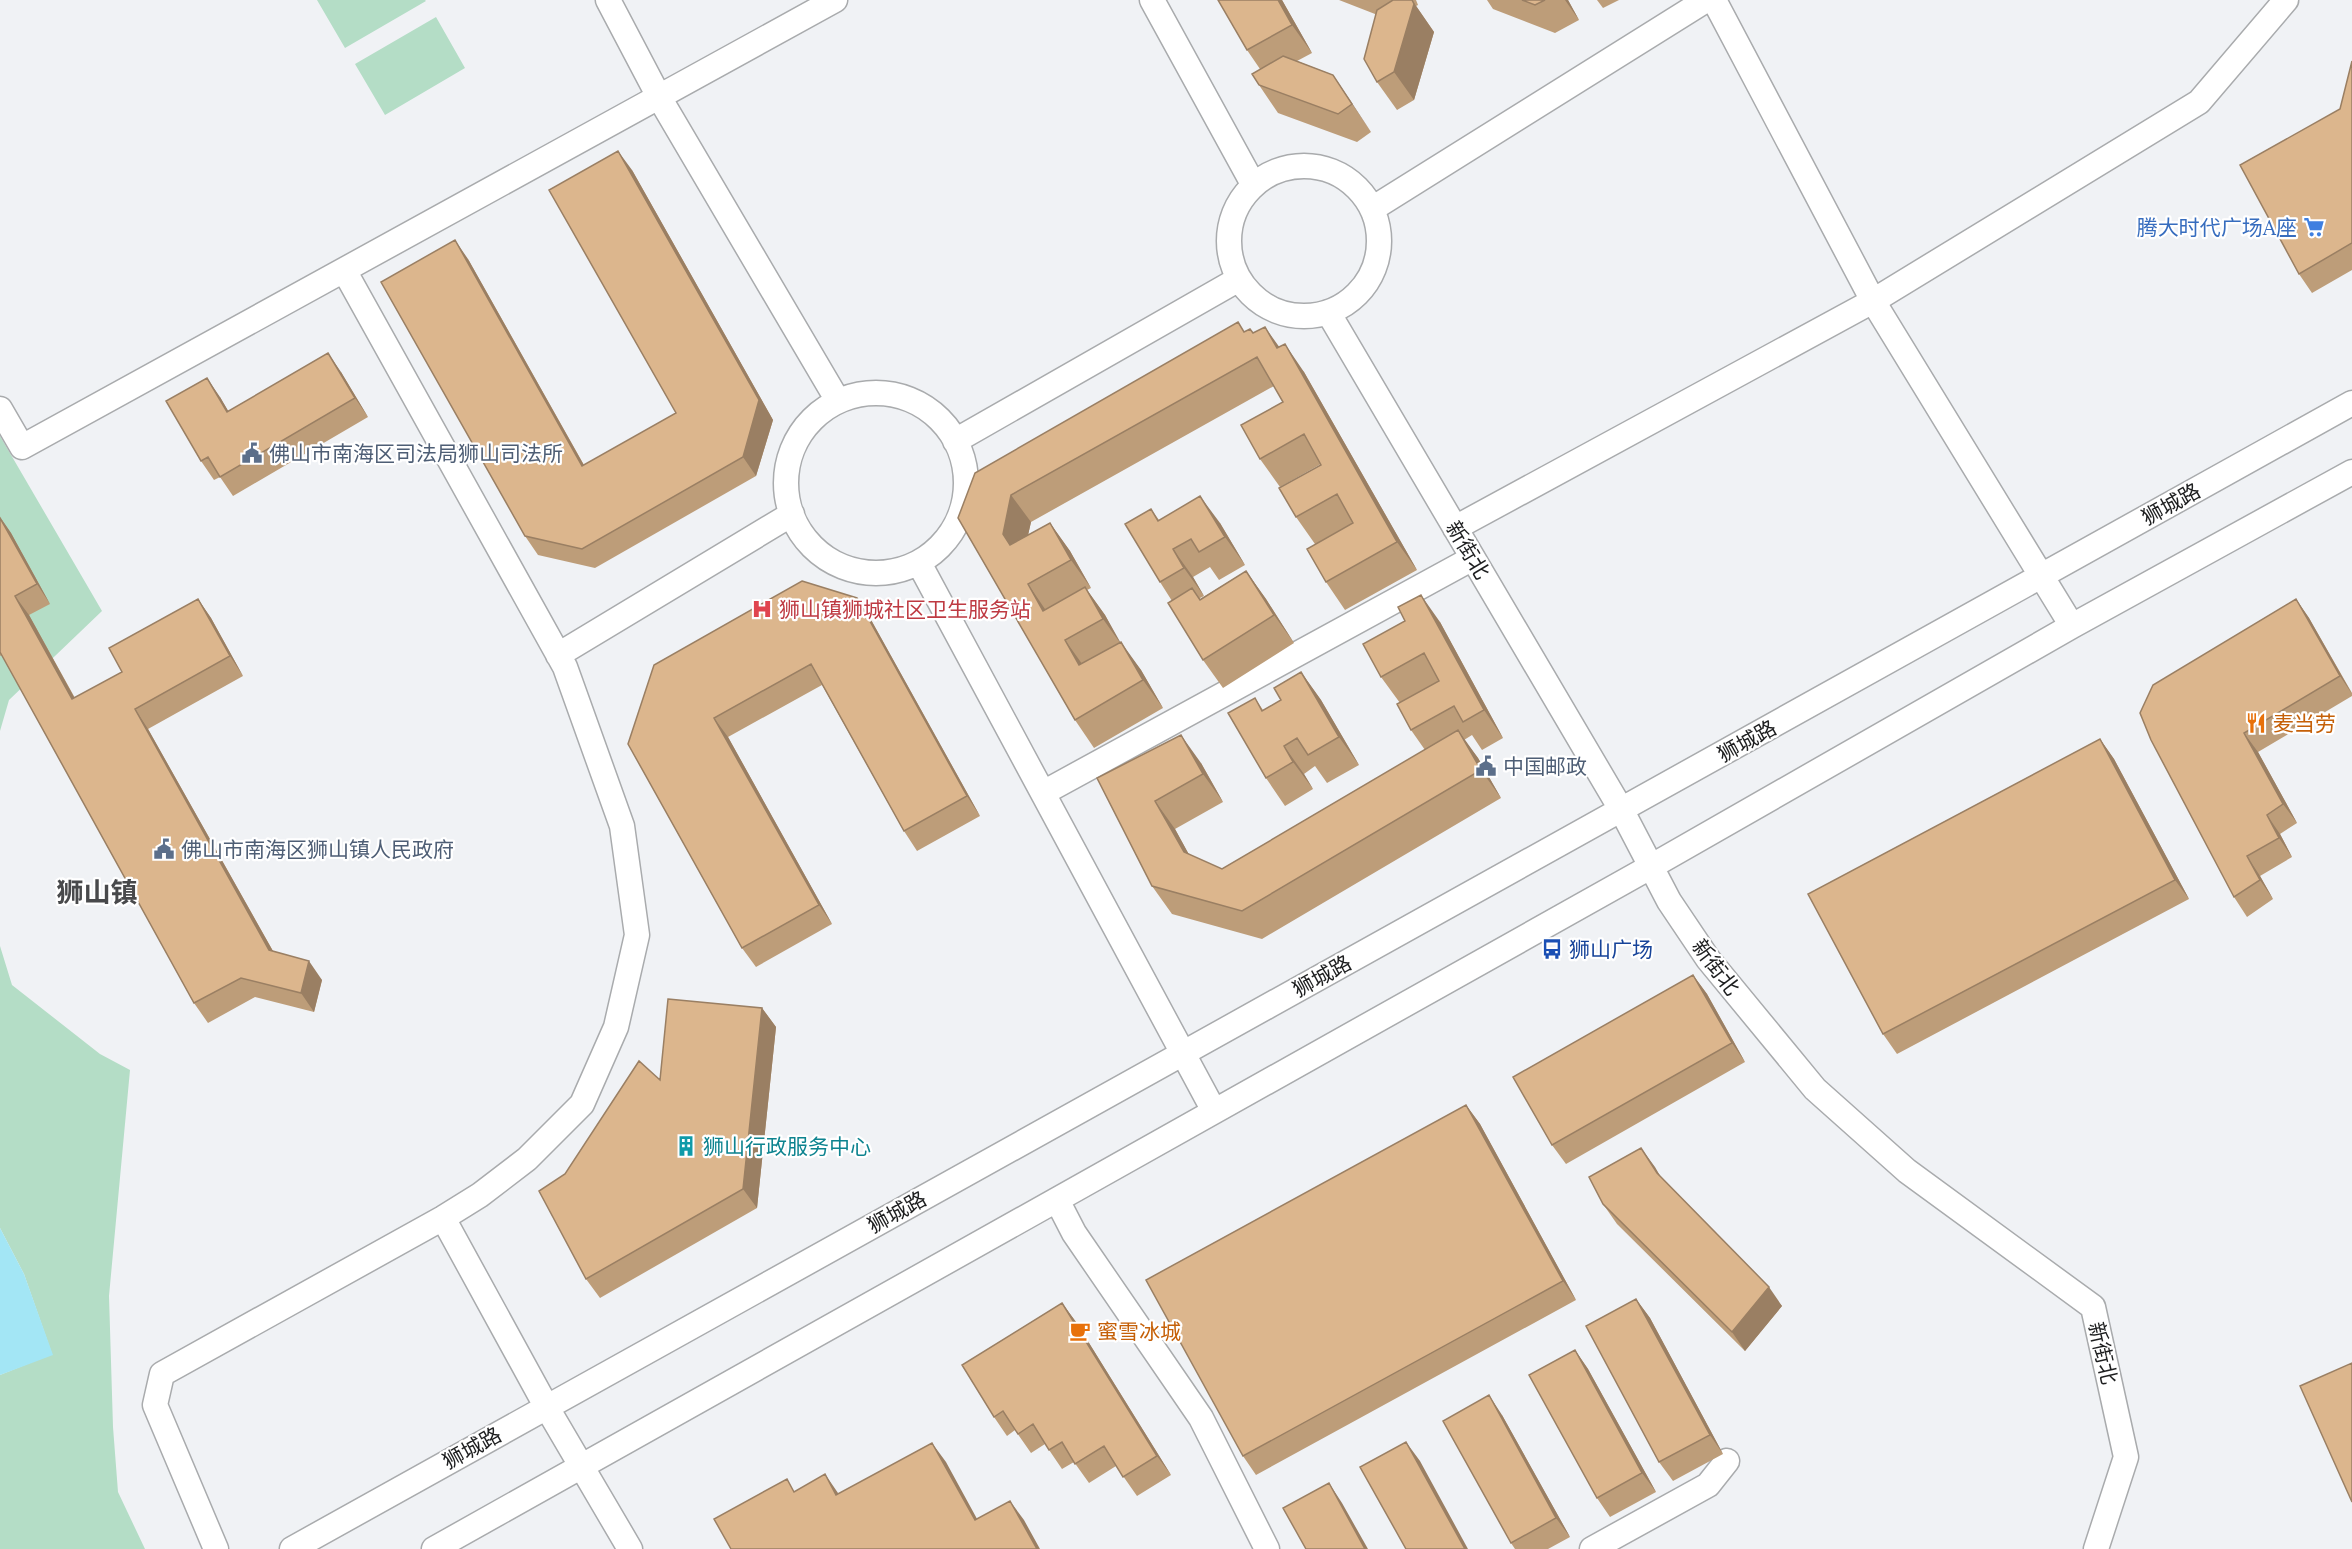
<svg xmlns="http://www.w3.org/2000/svg" width="2352" height="1549" font-family="Lora,'Noto Sans SC',serif">
  <style>
    .green { fill: #b4ddc6 }
    .water { fill: #a3e6f5 }
    .lines { fill: none; stroke-linecap: round; stroke-linejoin: round }
    .minor-casing { stroke: #a9abad; stroke-width: 27 }
    .minor { stroke: #fff; stroke-width: 24 }
    .wall { fill: #bd9d79 }
    .shaded-wall { fill: #9a7f63 }
    .building { fill: #dcb68d; stroke: #9a7f63; stroke-width: 1.5 }
    .labels { text-anchor: middle; dominant-baseline: central; stroke-width: 4.5; stroke-linejoin: round; paint-order: stroke }
    .shop-label { font-size: 21px; fill: #366cbe; stroke: #fff; text-anchor: end }
    .service-label { font-size: 21px; fill: #4e5e75; stroke: #fff; text-anchor: start }
    .street-label { font-size: 21px; fill: #1d1e1f; stroke: #fff }
    .health-label { font-size: 21px; fill: #be3a42; stroke: #fff; text-anchor: start }
    .food-label { font-size: 21px; fill: #c56008; stroke: #fff; text-anchor: start }
    .transit-label { font-size: 21px; fill: #164399; stroke: #fff; text-anchor: start }
    .culture-label { font-size: 21px; fill: #0d838f; stroke: #fff; text-anchor: start }
    .district-label { font-size: 27px; font-weight: bold; fill: #48494b; stroke: #fff }
  </style>
  <rect width="100%" height="100%" fill="#f0f2f5"/>
  <path class="green" d="M317,0H425L426,1L345,48Z
    M436,17L465,68L385,115L355,64Z
    M0,436L102,611L9,700L0,731Z
    M0,946L12,985L100,1054L130,1070L109,1296L113,1427L118,1492L145,1549H0V1375L52,1354L24,1274L0,1228Z"/>
  <path class="water" d="M0,1228L24,1274L53,1355L0,1375Z"/>
  <g class="lines">
    <g class="minor-casing">
      <path id="minor" d="M608,0L659,97L838,401
        M1152,0L1253,184
        M1714,0L1873,301L2072,626
        M1229 241a75 75 0 1 1 150 0a75 75 0 1 1-150 0Z
        M1372,209L1706,0
        M1328,312L1622,811L1669,901L1708,959L1815,1089L1907,1171L2093,1307L2126,1457L2096,1549
        M786 483a90 90 0 1 1 180 0a90 90 0 1 1-180 0Z
        M0,409L22,447L835,0
        M955,441L1239,279
        M1455,528L1873,301L2199,102L2286,0
        M919,563L1214,1111
        M558,655L792,514
        M1043,793L1473,558
        M1057,1200L1074,1233L1201,1418L1267,1549
        M443,1218L546,1406L630,1549
        M216,1549L155,1405L162,1374L443,1218L480,1195L527,1159L582,1104L616,1027L637,935L622,826L565,667L344,270
        M292,1549L2352,403
        M434,1549L1652,866L2072,626L2352,472
        M1592,1549L1708,1485L1727,1461"/>
    </g>
    <use href="#minor" class="minor"/>
  </g>
  <path class="wall" d="M1282,0L1312,53L1297,61L1333,75L1371,132L1357,142L1278,113L1259,85L1260,69L1247,50Z
    M1339,0H1416L1418,5L1416,6L1434,32L1414,100L1397,110L1377,82L1375,14Z
    M1487,0H1568L1579,20L1555,33L1493,9Z
    M1597,0H1619L1603,8Z
    M2352,61V270L2312,293L2299,274Z
    M632,170L773,420L756,476L595,568L538,555L525,536L468,259L584,465L676,413Z
    M1238,322L1244,332L1250,329L1253,333L1279,347L1304,372L1417,570L1345,610L1326,582L1315,544L1296,517L1321,465V464L1280,487L1260,459L1283,402L1274,386L1031,522L1028,535L1050,523L1070,551L1091,588L1087,590L1105,615L1120,643L1141,670L1163,708L1094,748L1075,720L958,518Z
    M341,372L368,417L233,496L220,477L214,480L201,461L220,397L228,411Z
    M1151,509L1159,520L1220,523L1245,565L1219,580L1210,567L1193,577L1204,596L1200,598V599L1246,571L1266,599L1294,643L1223,688L1203,660L1172,601L1160,582Z
    M0,517L11,533L50,604L29,615L75,698L122,672L198,599L211,618L243,676L148,729L273,951L322,980L314,1012L255,997L208,1023L194,1003L2,655L0,656Z
    M2296,599L2309,618L2352,693V696L2258,752L2297,823L2280,834L2292,857L2260,876L2273,899L2247,917L2234,897L2140,713Z
    M870,618L980,816L917,851L904,831L822,685L728,737L832,924L756,967L742,948L628,744Z
    M1440,622L1503,738L1482,750L1472,735L1464,740L1478,758L1501,798L1262,939L1172,914L1152,886L1097,778L1201,763L1223,802L1175,829L1189,855L1222,869L1425,750L1411,730L1400,703L1381,677Z
    M1301,672L1321,700L1359,765L1327,783L1315,766L1304,774L1313,789L1285,806L1266,778L1255,698L1263,710L1281,700Z
    M2100,739L2114,759L2189,899L1897,1054L1883,1034Z
    M1693,975L1707,994L1745,1062L1566,1164L1552,1145Z
    M762,1008L776,1027L757,1208L600,1298L586,1279L565,1174L660,1080Z
    M1466,1105L1480,1124L1576,1300L1256,1475L1243,1456Z
    M1641,1148L1662,1179L1782,1306L1745,1351L1617,1224L1603,1204Z
    M1636,1299L1650,1318L1723,1454L1673,1481L1659,1462Z
    M1062,1303L1076,1322L1171,1475L1137,1496L1116,1466L1089,1483L1074,1462L1062,1469L1045,1444L1031,1453L1015,1430L1007,1436L994,1417Z
    M1575,1350L1588,1369L1656,1492L1610,1517L1597,1498Z
    M1502,1415L1570,1537L1548,1549H1515L1511,1543Z"/>
  <path class="shaded-wall" d="M1278,0H1282L1312,53L1292,25Z
    M1412,0L1434,32L1414,100L1394,72Z
    M1565,0H1568L1579,20Z
    M1333,75L1352,103L1371,132L1352,104Z
    M618,151L632,170L773,420L756,476L743,457Z
    M455,240L468,259L595,485L582,466Z
    M1265,327L1285,355L1277,348Z
    M1285,344L1304,372L1417,570L1397,542Z
    M328,353L341,372L368,417L355,398Z
    M207,378L220,397L240,431L227,412Z
    M1011,495L1031,522L1022,562L1010,545L1003,534Z
    M1200,496L1220,523L1245,565L1225,537Z
    M0,517L11,533L50,604L37,584Z
    M1050,523L1070,551L1091,588L1071,560Z
    M1173,549L1193,577L1204,596L1184,568Z
    M1246,571L1266,599L1294,643L1274,615Z
    M1028,584L1047,612L1043,611Z
    M1085,587L1105,615L1123,647L1103,619Z
    M1421,595L1440,622L1503,738L1484,710Z
    M15,596L29,615L86,719L72,699Z
    M857,598L870,618L980,816L967,796Z
    M198,599L211,618L243,676L230,656Z
    M2296,599L2309,618L2352,694L2340,676Z
    M1065,640L1085,668L1079,665Z
    M1121,642L1141,670L1163,708L1143,680Z
    M1301,672L1321,700L1359,765L1339,737Z
    M135,709L148,729L283,969L269,950Z
    M714,718L728,737L832,924L819,905Z
    M1458,730L1478,758L1501,798L1481,770Z
    M2244,733L2258,752L2297,823L2283,804Z
    M1181,735L1201,763L1223,802L1203,774Z
    M2100,739L2114,759L2189,899L2175,880Z
    M1284,746L1304,774L1313,789L1293,762Z
    M1155,801L1175,829L1203,880L1184,852Z
    M2267,815L2280,834L2292,857L2279,838Z
    M2247,856L2260,876L2273,899L2260,880Z
    M309,961L322,980L314,1012L301,993Z
    M1693,975L1707,994L1745,1062L1732,1043Z
    M762,1008L776,1027L757,1208L743,1189Z
    M1466,1105L1480,1124L1576,1300L1563,1281Z
    M1641,1148L1655,1167L1670,1193L1657,1173Z
    M1769,1287L1782,1306L1745,1351L1732,1332Z
    M1636,1299L1650,1318L1723,1454L1710,1435Z
    M1062,1303L1076,1322L1171,1475L1157,1456Z
    M1575,1350L1588,1369L1656,1492L1642,1473Z
    M1489,1395L1502,1415L1570,1537L1556,1518Z
    M1406,1442L1420,1461L1468,1549H1465Z
    M932,1443L946,1462L988,1539L975,1520Z
    M825,1474L838,1493L850,1515L836,1495Z
    M1329,1483L1342,1503L1368,1549H1365Z
    M1010,1501L1024,1520L1040,1549H1037Z"/>
  <path class="building" d="M1218,0H1278L1292,25L1247,50Z
    M1393,0H1412L1414,4L1394,72L1377,82L1364,59L1377,10Z
    M1522,0H1545L1535,5Z
    M1283,56L1333,75L1352,104L1338,114L1259,85L1252,74Z
    M2352,61V243L2299,274L2240,165L2340,109Z
    M618,151L759,400L743,457L582,549L525,536L381,282L455,240L582,466L676,413L549,190Z
    M1238,322L1244,332L1250,329L1253,333L1265,327L1277,348L1285,344L1397,542L1326,582L1307,549L1353,523L1337,494L1296,517L1279,488L1321,465L1304,434L1260,459L1241,425L1283,402L1257,357L1011,495L1003,534L1010,545L1050,523L1071,560L1028,584L1043,611L1085,587L1103,619L1065,640L1079,665L1121,642L1143,680L1075,720L958,518L975,473Z
    M328,353L355,398L220,477L208,457L201,461L166,401L207,378L227,412Z
    M1200,496L1225,537L1199,552L1191,539L1173,549L1184,568L1160,582L1125,524L1151,509L1158,521Z
    M0,518L37,584L15,596L72,699L122,672L109,648L198,599L230,656L135,709L269,950L309,961L301,993L241,978L194,1003L0,652Z
    M1246,571L1274,615L1203,660L1168,603L1192,588L1200,600Z
    M802,581L857,598L967,796L904,831L811,664L714,718L819,905L742,948L628,744L654,665Z
    M1421,595L1484,710L1463,722L1454,706L1411,730L1397,704L1439,681L1424,653L1381,677L1363,644L1405,621L1398,607Z
    M2296,599L2340,676L2244,733L2283,804L2267,815L2279,838L2247,856L2260,880L2234,897L2151,740L2140,713L2153,685Z
    M1301,672L1339,737L1308,755L1297,738L1284,746L1293,762L1266,778L1228,713L1255,698L1262,711L1281,700L1274,688Z
    M1458,730L1481,770L1242,911L1152,886L1097,778L1181,735L1203,774L1155,801L1184,852L1222,869Z
    M2100,739L2175,880L1883,1034L1808,894Z
    M1693,975L1732,1043L1552,1145L1513,1077Z
    M668,999L762,1008L743,1189L586,1279L539,1191L565,1174L639,1061L660,1080Z
    M1466,1105L1563,1281L1243,1456L1146,1280Z
    M1641,1148L1657,1173L1769,1287L1732,1332L1603,1204L1589,1177Z
    M1636,1299L1710,1435L1659,1462L1586,1326Z
    M1062,1303L1157,1456L1123,1477L1104,1446L1075,1464L1062,1442L1049,1450L1033,1424L1018,1434L1003,1411L994,1417L962,1365Z
    M1575,1350L1642,1473L1597,1498L1529,1375Z
    M2352,1363V1502L2300,1386Z
    M1489,1395L1556,1518L1511,1543L1443,1421Z
    M1406,1442L1465,1549H1406L1360,1467Z
    M932,1443L975,1520L1010,1501L1037,1549H731L714,1519L787,1479L794,1492L825,1474L836,1495Z
    M1329,1483L1365,1549H1306L1283,1508Z"/>
  <defs>
    <g id="supermarket-bare" transform="scale(1.62)"><path d="M-6-5.5h2.5l.6 2H6L4.5 2H-2.5L-4.4-4H-6ZM-1.5 3.2a1.3 1.3 0 1 0 .1 0ZM3 3.2a1.3 1.3 0 1 0 .1 0Z" fill="#3f7fe0" stroke="#fff" stroke-width="2.5" paint-order="stroke"/></g>
    <g id="civic-bare" transform="scale(1.62)"><path d="M-.6-6.5H3V-4.5H.6V-3L4-1V1h2V6H-6V1h2V-1L-.6-3ZM-1.2 2.5V6h2.4V2.5Z" fill="#5c6f8a" stroke="#fff" stroke-width="2.5" paint-order="stroke"/></g>
    <g id="hospital-bare" transform="scale(1.62)"><path d="M-5-5h3v3.5h4V-5h3V5h-3V1.5h-4V5h-3Z" fill="#e0444e" stroke="#fff" stroke-width="2.5" paint-order="stroke"/></g>
    <g id="restaurant-bare" transform="scale(1.62)"><path d="M-5-6h1v4h1v-4h1v4h1v-4h1v5L-1.5 .5V6h-2V.5L-5-1ZM5-6V6H3V1.5H1.5Q1.5-4 5-6Z" fill="#e8710a" stroke="#fff" stroke-width="2.5" paint-order="stroke"/></g>
    <g id="bus-bare" transform="scale(1.62)"><path d="M-5-6H5V4H4V6H2V4H-2V6H-4V4H-5ZM-3.5-4V0h7V-4ZM-3.5 1.2v1.5H-2V1.2ZM2 1.2v1.5H3.5V1.2Z" fill="#1a4fb4" stroke="#fff" stroke-width="2.5" paint-order="stroke"/></g>
    <g id="building-bare" transform="scale(1.62)"><path d="M-4-6H4V6H1V3H-1V6H-4ZM-2.5-4.3h1.7v1.8h-1.7ZM.8-4.3h1.7v1.8H.8ZM-2.5-1h1.7V.8h-1.7ZM.8-1h1.7V.8H.8Z" fill="#0f9aa8" stroke="#fff" stroke-width="2.5" paint-order="stroke"/></g>
    <g id="cafe-bare" transform="scale(1.62)"><path d="M-5.5-4.5H6V0H3Q3 3.5 0 3.5H-2.5Q-5.5 3.5-5.5 0ZM3-3.2v2h1.7v-2ZM-6 4.5H4V6H-6Z" fill="#e8710a" stroke="#fff" stroke-width="2.5" paint-order="stroke"/></g>
  </defs>
  <g fill-rule="evenodd">
    <use href="#supermarket-bare" x="2314" y="227"/>
    <use href="#civic-bare" x="252" y="453"/>
    <use href="#hospital-bare" x="762" y="609"/>
    <use href="#restaurant-bare" x="2256" y="723"/>
    <use href="#civic-bare" x="1486" y="766"/>
    <use href="#civic-bare" x="164" y="849"/>
    <use href="#bus-bare" x="1552" y="949"/>
    <use href="#building-bare" x="686" y="1146"/>
    <use href="#cafe-bare" x="1080" y="1331"/>
  </g>
  <g class="labels">
    <g class="shop-label">
      <text x="2297" y="227">腾大时代广场A座</text>
    </g>
    <g class="service-label">
      <text x="269" y="453">佛山市南海区司法局狮山司法所</text>
      <text x="1503" y="766">中国邮政</text>
      <text x="181" y="849">佛山市南海区狮山镇人民政府</text>
    </g>
    <g class="street-label">
      <text transform="translate(2171 504) rotate(-29)">狮城路</text>
      <text transform="translate(1468 550) rotate(59)">新街北</text>
      <text transform="translate(1747 741) rotate(-29)">狮城路</text>
      <text transform="translate(1716 967) rotate(53)">新街北</text>
      <text transform="translate(1322 976) rotate(-29)">狮城路</text>
      <text transform="translate(897 1212) rotate(-29)">狮城路</text>
      <text transform="translate(2103 1353) rotate(77)">新街北</text>
      <text transform="translate(472 1448) rotate(-29)">狮城路</text>
    </g>
    <g class="health-label">
      <text x="779" y="609">狮山镇狮城社区卫生服务站</text>
    </g>
    <g class="food-label">
      <text x="2273" y="723">麦当劳</text>
      <text x="1097" y="1331">蜜雪冰城</text>
    </g>
    <g class="transit-label">
      <text x="1569" y="949">狮山广场</text>
    </g>
    <g class="culture-label">
      <text x="703" y="1146">狮山行政服务中心</text>
    </g>
    <g class="district-label">
      <text x="97" y="892">狮山镇</text>
    </g>
  </g>
</svg>
